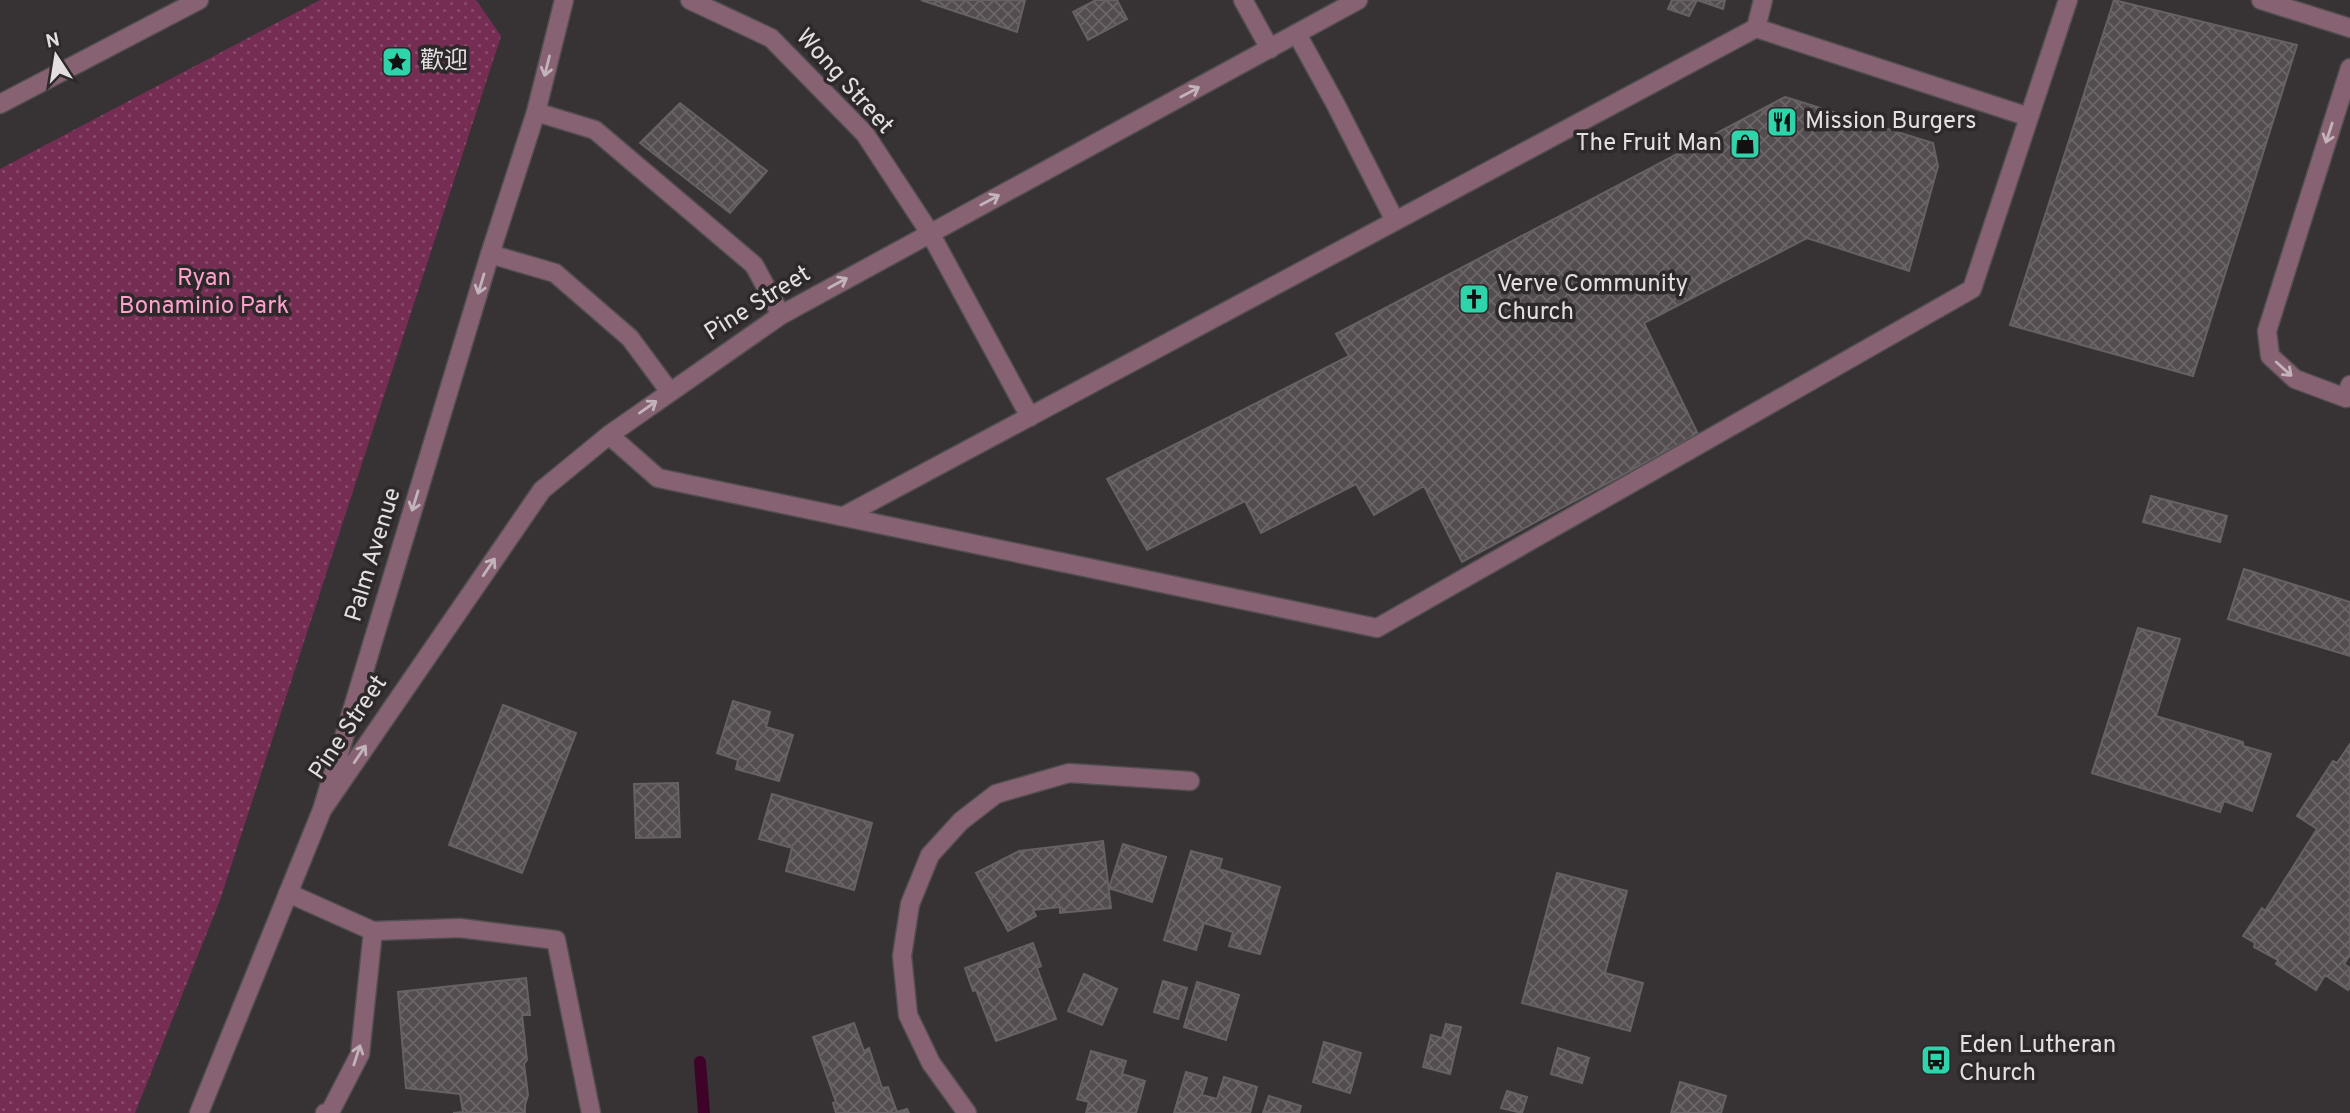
<svg xmlns="http://www.w3.org/2000/svg" width="2350" height="1113" font-family="Overpass,'Noto Sans SC',sans-serif">
  <style>
    .park { fill: url(#park-dots) }
    .lines { fill: none; stroke-linecap: round; stroke-linejoin: round }
    .stream { stroke: #3f0327; stroke-width: 12 }
    .building { fill: url(#building-cross-hatch); stroke: #676163; stroke-width: 2 }
    .minor-casing { stroke: #534e50; stroke-width: 21 }
    .minor { stroke: #876273; stroke-width: 18 }
    .oneway { stroke: #c3b3ba }
    .labels { text-anchor: middle; dominant-baseline: central; stroke-width: 7; stroke-linejoin: round; paint-order: stroke }
    .poi-label { font-size: 24px; fill: #e3dfe0; stroke: #2d282a; text-anchor: start }
    .street-label { font-size: 24px; fill: #e3dfe0; stroke: #2d282a }
    .park-label { font-size: 24px; fill: #fda1cd; stroke: #2d282a }
  </style>
  <defs>
    <pattern id="park-dots" width="8" height="8" patternUnits="userSpaceOnUse" patternTransform="scale(1.75)"><rect width="8" height="8" fill="#762d53"/><path d="M2 2h.1M6 6h.1" fill="none" stroke="#894b6b" stroke-width="1.8" stroke-linecap="round"/></pattern>
    <pattern id="building-cross-hatch" width="8" height="8" patternUnits="userSpaceOnUse" patternTransform="scale(1.75)"><rect width="8" height="8" fill="#534d4f"/><path d="M0 0l8 8M0 8l8-8" fill="none" stroke="#6c6668"/></pattern>
  </defs>
  <rect width="100%" height="100%" fill="#373234"/>
  <path class="park" d="M320,0H476L501,36L220,900L135,1113H0V169Z"/>
  <g class="lines">
    <path class="stream" d="M700,1062L704,1113"/>
  </g>
  <path class="building" d="M921,0H1025L1017,32Z
    M1096,0H1117L1127,19L1088,40L1073,12Z
    M1672,0H1725L1723,9L1697,0L1689,16L1668,9Z
    M2114,0L2297,45L2193,376L2010,325Z
    M1785,97L1933,143L1938,166L1909,271L1807,238L1644,323L1698,434L1462,562L1424,486L1374,515L1356,484L1261,533L1245,501L1147,550L1107,479L1349,356L1336,334Z
    M680,103L767,171L730,213L640,143Z
    M2151,496L2227,516L2220,542L2143,522Z
    M2244,569L2350,602V656L2228,619Z
    M2138,628L2180,639L2156,716L2243,742V746L2271,754L2252,811L2224,801L2220,812L2092,773Z
    M733,701L770,712L766,727L793,735L779,781L736,769L738,760L717,753Z
    M503,705L576,733L522,873L449,845Z
    M2350,744V955L2344,964L2350,968V987L2348,990L2325,975L2316,990L2276,964L2278,960L2254,947L2255,943L2243,936L2262,908L2265,911L2317,829L2297,816L2333,761L2337,763Z
    M678,783L680,837L636,838L634,784Z
    M772,794L872,823L854,890L786,871L792,848L759,839Z
    M1103,841L1111,908L1060,913V907L1033,910L1036,916L1008,931L976,873L1019,851Z
    M1123,844L1166,857L1152,902L1109,888Z
    M1191,851L1222,859L1219,869L1280,887L1260,954L1229,946L1233,932L1204,923L1196,950L1164,940Z
    M1557,873L1627,891L1605,973L1643,983L1630,1031L1522,1003Z
    M1033,943L1041,966L1037,968L1056,1019L996,1041L976,990L973,991L965,968Z
    M1084,974L1117,989L1102,1025L1068,1011Z
    M526,978L530,1015H522L527,1060L524,1064L528,1095L525,1105V1113H453L463,1112L460,1094L406,1088L398,992Z
    M1163,981L1187,988L1178,1019L1154,1012Z
    M1197,982L1239,995L1226,1040L1184,1027Z
    M854,1023L864,1051L869,1048L882,1088L888,1087L897,1112L907,1109L909,1113H836L833,1103L836,1102L813,1037Z
    M1446,1024L1461,1027L1450,1074L1423,1067L1431,1035L1442,1038Z
    M1324,1042L1361,1053L1350,1093L1313,1082Z
    M1558,1048L1589,1058L1582,1083L1551,1074Z
    M1091,1051L1126,1061L1122,1074L1145,1081L1136,1113H1086L1089,1102L1077,1099Z
    M1186,1072L1207,1078L1202,1095L1217,1099L1224,1077L1257,1087L1250,1113H1174Z
    M1680,1082L1726,1096L1721,1113H1671Z
    M1507,1091L1527,1097L1522,1113L1501,1108Z
    M1269,1096L1301,1106L1299,1113H1263Z"/>
  <g class="lines">
    <g class="minor-casing">
      <path id="minor" d="M690,0L771,38L865,134L930,233L1030,417
        M1243,0L1270,49
        M2261,0L2350,28
        M1756,28L2029,117
        M1297,34L1336,105L1395,221
        M2350,68L2267,331L2270,356L2295,379L2346,398L2350,385
        M0,104L199,0
        M536,112L595,130L754,265L781,315
        M490,254L555,273L630,338L670,392
        M609,435L658,478L1377,628L1972,289L2068,0
        M844,516L1756,28L1763,0
        M322,810L542,490L609,435L781,315L1358,0
        M288,893L373,931L360,1054L330,1112L325,1113
        M373,931L460,928L556,940L591,1113
        M199,1113L322,810L490,254L536,112L564,0
        M967,1113L931,1063L908,1015L902,956L910,904L930,855L961,821L996,794L1069,773L1190,781"/>
    </g>
    <use href="#minor" class="minor"/>
  </g>
  <defs><path id="oneway-shaft" d="M-6 0H5M1.5-3L5.5 0L1.5 3" fill="none" stroke-width="1.6" stroke-linecap="round" stroke-linejoin="round" transform="scale(1.75)"/></defs>
  <g class="oneway">
    <use href="#oneway-shaft" transform="translate(547 66) rotate(104)"/>
    <use href="#oneway-shaft" transform="translate(1190 92) rotate(-28)"/>
    <use href="#oneway-shaft" transform="translate(2329 133) rotate(108)"/>
    <use href="#oneway-shaft" transform="translate(990 200) rotate(-28)"/>
    <use href="#oneway-shaft" transform="translate(838 283) rotate(-29)"/>
    <use href="#oneway-shaft" transform="translate(481 284) rotate(107)"/>
    <use href="#oneway-shaft" transform="translate(2284 369) rotate(42)"/>
    <use href="#oneway-shaft" transform="translate(648 407) rotate(-35)"/>
    <use href="#oneway-shaft" transform="translate(415 501) rotate(107)"/>
    <use href="#oneway-shaft" transform="translate(489 567) rotate(-56)"/>
    <use href="#oneway-shaft" transform="translate(360 754) rotate(-56)"/>
    <use href="#oneway-shaft" transform="translate(357 1055) rotate(-72)"/>
  </g>
  <defs>
    <g id="sight-square" transform="scale(1.575)"><rect x="-9" y="-9" width="18" height="18" rx="4" fill="#2fd4aa" stroke="#2d282a"/><path d="M0-6L1.8-2.2L6-1.7L2.9 1.2L3.7 5.4L0 3.3L-3.7 5.4L-2.9 1.2L-6-1.7L-1.8-2.2Z" fill="#111"/></g>
    <g id="restaurant-square" transform="scale(1.575)"><rect x="-9" y="-9" width="18" height="18" rx="4" fill="#2fd4aa" stroke="#2d282a"/><path d="M-5-6h1v4h1v-4h1v4h1v-4h1v5L-1.5 .5V6h-2V.5L-5-1ZM5-6V6H3V1.5H1.5Q1.5-4 5-6Z" fill="#111"/></g>
    <g id="shop-square" transform="scale(1.575)"><rect x="-9" y="-9" width="18" height="18" rx="4" fill="#2fd4aa" stroke="#2d282a"/><path d="M-5-2.5h2.3a2.7 3.5 0 0 1 5.4 0H5L5.5 6h-11ZM-1.5-2.5h3a1.5 2.3 0 0 0-3 0Z" fill="#111"/></g>
    <g id="church-square" transform="scale(1.575)"><rect x="-9" y="-9" width="18" height="18" rx="4" fill="#2fd4aa" stroke="#2d282a"/><path d="M-1.2-6h2.4v3.5h3.3v2.4h-3.3V6h-2.4V-.1h-3.3v-2.4h3.3Z" fill="#111"/></g>
    <g id="bus-square" transform="scale(1.575)"><rect x="-9" y="-9" width="18" height="18" rx="4" fill="#2fd4aa" stroke="#2d282a"/><path d="M-5-6H5V4H4V6H2V4H-2V6H-4V4H-5ZM-3.5-4V0h7V-4ZM-3.5 1.2v1.5H-2V1.2ZM2 1.2v1.5H3.5V1.2Z" fill="#111"/></g>
  </defs>
  <g fill-rule="evenodd">
    <use href="#sight-square" x="397" y="62"/>
    <use href="#restaurant-square" x="1782" y="122"/>
    <use href="#shop-square" x="1745" y="144"/>
    <use href="#church-square" x="1474" y="299"/>
    <use href="#bus-square" x="1936" y="1060"/>
  </g>
  <g class="labels">
    <g class="poi-label">
      <text x="420" y="62">歡迎</text>
      <text x="1805" y="122">Mission Burgers</text>
      <text x="1722" y="144" text-anchor="end">The Fruit Man</text>
      <text x="1497" y="285">Verve Community<tspan x="1497" dy="28">Church</tspan></text>
      <text x="1959" y="1046">Eden Lutheran<tspan x="1959" dy="28">Church</tspan></text>
    </g>
    <g class="street-label">
      <text transform="translate(844 82) rotate(48)">Wong Street</text>
      <text transform="translate(758 304) rotate(-32)">Pine Street</text>
      <text transform="translate(374 555) rotate(-73)">Palm Avenue</text>
      <text transform="translate(349 728) rotate(-56)">Pine Street</text>
    </g>
    <g class="park-label">
      <text x="204" y="279">Ryan<tspan x="204" dy="28">Bonaminio Park</tspan></text>
    </g>
  </g>
  <g transform="translate(56 56) rotate(348)" stroke="#2d282a" stroke-width="5" paint-order="stroke">
  <path d="M0-5L12 26L0 18L-12 26Z" fill="#e3dfe0"/>
  <text y="-10" font-size="19" font-weight="bold" text-anchor="middle" fill="#e3dfe0">N</text>
  </g>
</svg>
